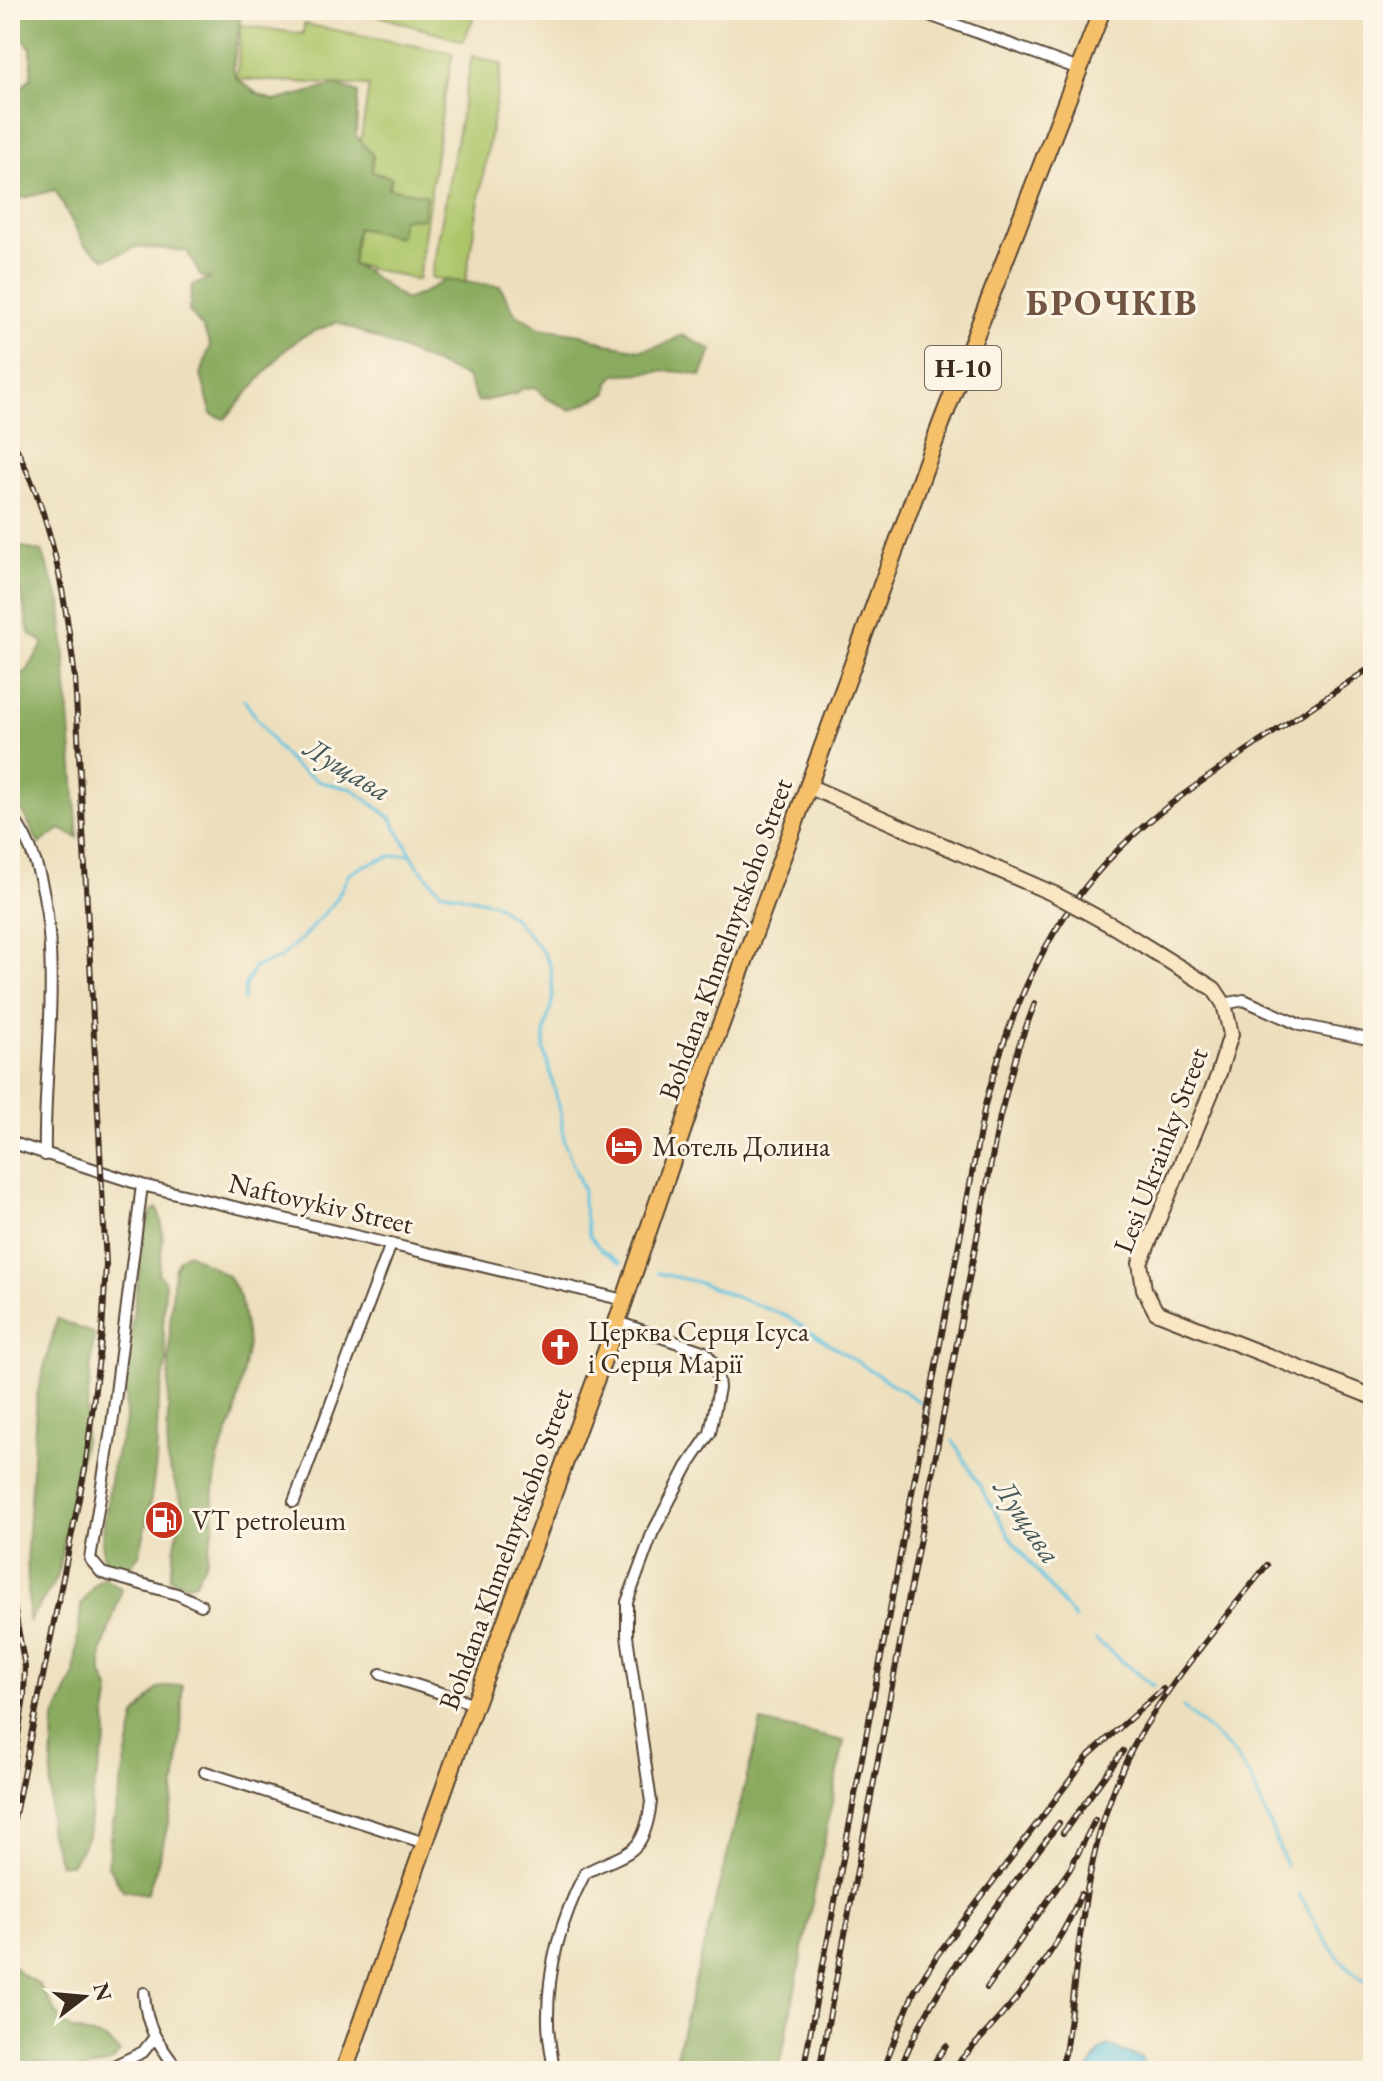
<svg xmlns="http://www.w3.org/2000/svg" width="1383" height="2081" font-family="'EB Garamond',serif">
  <style>
    .green { fill: #adc66b; stroke: #747844; stroke-width: 2 }
    .forest { fill: #8aab5f; stroke: #626a3e; stroke-width: 2 }
    .water { fill: #62c3e0; stroke: #4e767f; stroke-width: 2 }
    .lines { fill: none; stroke-linecap: round; stroke-linejoin: round }
    .stream { stroke: #62c3e0; stroke-width: 3 }
    .street-casing { stroke: #564536; stroke-width: 14 }
    .secondary-casing { stroke: #564536; stroke-width: 18 }
    .primary-casing { stroke: #564536; stroke-width: 20 }
    .street { stroke: #fff; stroke-width: 10 }
    .secondary { stroke: #fbe6c4; stroke-width: 14 }
    .primary { stroke: #f6c06b; stroke-width: 16 }
    .rail-casing { stroke: #3b2a1e; stroke-width: 6 }
    .rail { stroke: #fcf5e5; stroke-width: 3; stroke-dasharray: 9; stroke-linecap: butt }
    .secondary-bridge-casing { stroke: #564536; stroke-width: 18; stroke-linecap: butt }
    .secondary-bridge { stroke: #fbe6c4; stroke-width: 14 }
    .labels { text-anchor: middle; dominant-baseline: central; stroke-width: 6; stroke-linejoin: round; paint-order: stroke }
    .shield { fill: #fcf5e5; stroke: #75675a; stroke-width: 2 }
    .shield-label { font-size: 26px; font-weight: bold; fill: #3b2a1e }
    .street-label { font-size: 28px; fill: #3b2a1e; stroke: #fcf5e5 }
    .poi-label { font-size: 28px; fill: #3b2a1e; stroke: #fcf5e5; text-anchor: start }
    .water-label { font-size: 30px; font-style: italic; fill: #475858; stroke: #fcf5e5 }
    .district-label { font-size: 36px; font-weight: bold; letter-spacing: 2px; fill: #715542; stroke: #fcf5e5 }
  </style>
  <rect width="100%" height="100%" fill="#fcf5e5"/>
  <filter id="ink" filterUnits="userSpaceOnUse"><feTurbulence type="fractalNoise" baseFrequency=".0125" numOctaves="2"/><feDisplacementMap in="SourceGraphic" scale="16" xChannelSelector="R" yChannelSelector="G"/><feConvolveMatrix kernelMatrix="1 2 1 2 8 2 1 2 1" color-interpolation-filters="sRGB"/></filter>
  <filter id="wash" filterUnits="userSpaceOnUse"><feTurbulence type="fractalNoise" baseFrequency=".006" numOctaves="4" result="noise"/><feDisplacementMap in="SourceGraphic" scale="32" xChannelSelector="R" yChannelSelector="G"/><feGaussianBlur stdDeviation="1.8" result="paint"/><feColorMatrix in="noise" values="0 0 0 0 0 0 0 0 0 0 0 0 0 0 0 0 0 1.4 0 .05"/><feComposite in="paint" operator="in"/></filter>
  <g filter="url(#wash)">
    <rect width="100%" height="100%" fill="#eddfbd"/>
    <path class="green" d="M359,10H477L463,41Z
      M304,24L453,53L444,98L418,280L352,264L357,228L402,218L426,196L387,188L372,172L359,152L369,86L237,79L241,25L303,34Z
      M472,56L502,64L465,283L431,278Z"/>
    <path class="forest" d="M10,10H233L241,14L233,68L237,79L258,94L275,101L336,85L358,93L356,136L373,155L372,172L392,178L388,188L426,195L423,219L403,218L399,237L357,228L352,264L369,273L405,300L421,294L445,280L500,286L515,313L540,328L581,334L607,344L641,350L663,345L682,335L712,350L701,376C670,366 648,375 616,374L609,382L608,393L571,410L546,398L535,387L522,389L515,394L478,402L467,377L337,322L301,337L283,352L225,419L212,415L201,375L210,345L204,330L189,311L192,286L211,278L201,277L187,251L137,247L106,259L84,244L55,190L10,201V99L31,78V48L10,24Z
      M10,544L42,552L61,603L78,838L60,829L39,844L24,814L10,800V751L14,749L10,744V678L26,672L44,643L29,633L22,597L10,570Z
      M157,1208C166,1229 162,1251 158,1273L165,1282L163,1328L167,1361L158,1404L156,1463L148,1519L139,1555L125,1573L104,1563L102,1539L112,1468L126,1422L125,1375L144,1234L151,1212Z
      M188,1253L228,1276L240,1297L248,1344L235,1415L218,1459L213,1497L214,1525L206,1561L195,1583L184,1584L170,1578L182,1502L167,1461L170,1323L174,1270L179,1259Z
      M57,1319L94,1334L84,1439L57,1578L29,1621L27,1547L37,1395Z
      M103,1577L122,1589L102,1651V1674L110,1691L106,1715L107,1737L93,1791L88,1836L72,1864H60L49,1830L54,1720L74,1676L81,1605L94,1585Z
      M182,1685C183,1754 172,1829 147,1894L123,1890L108,1866L110,1838L135,1716L158,1688Z
      M761,1722L844,1741L779,2071H672Z
      M10,1962L20,1973L39,1985L63,2023L72,2030L105,2039L120,2052L113,2061C104,2065 78,2072 69,2071C50,2069 37,2052 23,2071H10Z"/>
    <path class="water" d="M1108,2046L1142,2058L1144,2066L1141,2071H1087L1101,2050Z"/>
    <g class="lines">
      <path class="stream" d="M244,700L276,746L295,767L320,782L352,789L391,818L418,866L440,891L494,903L514,918L543,952L551,967L553,997L545,1030L544,1049L561,1114L564,1142L583,1190V1203L589,1235L601,1250L621,1263
        M243,1001L245,985L255,967L280,958L304,936L336,900L349,874L365,865L392,856L412,854
        M658,1273L697,1282L786,1316L920,1402
        M953,1441L1012,1540L1075,1619
        M1096,1640L1153,1686
        M1183,1707L1233,1752L1253,1783L1286,1865
        M1299,1894C1319,1929 1336,1966 1373,1985"/>
    </g>
  </g>
  <g filter="url(#ink)">
    <g class="lines">
      <g class="street-casing">
        <path id="street" d="M915,10L1079,69
          M10,814C75,895 42,1056 45,1155
          M1224,1004L1244,1000L1300,1025L1373,1040
          M10,1142L142,1185L624,1300
          M142,1185L113,1417L90,1559L102,1573L177,1594L201,1605
          M294,1502L391,1244
          M381,1674L475,1704
          M205,1772L425,1843
          M144,1993C146,2029 158,2043 179,2071
          M103,2071L143,2052L154,2038
          M554,2071C552,2055 548,2038 548,2022C547,1969 561,1919 585,1873C628,1851 644,1857 651,1802L627,1636V1602L652,1534L687,1467L710,1433L719,1388L717,1367L705,1352L617,1322"/>
      </g>
      <g class="secondary-casing">
        <path id="secondary" d="M808,786L1054,894
          M1113,926L1214,989L1224,1004L1231,1034L1218,1076L1140,1263L1144,1289L1156,1312L1373,1397"/>
      </g>
      <g class="primary-casing">
        <path id="primary" d="M344,2071L461,1741L617,1322L688,1114L941,424L1102,10"/>
      </g>
      <use href="#street" class="street"/>
      <use href="#secondary" class="secondary"/>
      <use href="#primary" class="primary"/>
      <g class="rail-casing">
        <path id="rail" d="M10,436C52,512 65,594 75,678L106,1264L102,1333L85,1469L10,1839
          M10,1584L25,1667L24,1697L13,1769
          M1063,1833L1123,1751
          M987,1988L1070,1869L1095,1820
          M803,2071L985,1105C1010,1010 1049,918 1120,848C1158,810 1202,781 1246,751C1288,723 1331,694 1373,666
          M819,2071L1000,1116L1018,1048L1035,1003
          M882,2071L914,1992L938,1954L1089,1755L1163,1689
          M899,2071C937,1977 999,1904 1059,1823
          M928,2071L946,2046
          M950,2071C1000,2019 1053,1963 1081,1894
          M1059,2071L1065,2054C1079,1959 1082,1858 1123,1768C1155,1697 1218,1627 1267,1565"/>
      </g>
      <use href="#rail" class="rail"/>
      <g class="secondary-bridge-casing">
        <path id="secondary-bridge" d="M1054,894L1113,926"/>
      </g>
      <use href="#secondary-bridge" class="secondary-bridge"/>
    </g>
  </g>
  <defs>
    <g id="hotel-disc" transform="scale(2)"><circle r="9.5" fill="#c8321e" stroke="#fcf5e5"/><path d="M-6-4.5h1.5V1H6V5H4.5V3h-9V5H-6ZM-4 0a1.8 1.8 0 1 1 3.6 0ZM.5 0V-2.5h3Q6-2.5 6 0Z" fill="#fff"/></g>
    <g id="church-disc" transform="scale(2)"><circle r="9.5" fill="#c8321e" stroke="#fcf5e5"/><path d="M-1.2-6h2.4v3.5h3.3v2.4h-3.3V6h-2.4V-.1h-3.3v-2.4h3.3Z" fill="#fff"/></g>
    <g id="fuel-disc" transform="scale(2)"><circle r="9.5" fill="#c8321e" stroke="#fcf5e5"/><path d="M-5.5-6h7V0h2V4h1.3V-2.5L3-4.5l.8-.8L6-3V5H2.5V1h-1V6h-7ZM-4.2-4.7v3.2H.2V-4.7Z" fill="#fff"/></g>
  </defs>
  <g fill-rule="evenodd">
    <use href="#hotel-disc" x="624" y="1146"/>
    <use href="#church-disc" x="560" y="1347"/>
    <use href="#fuel-disc" x="164" y="1520"/>
  </g>
  <g class="labels">
    <rect class="shield" x="925" y="346" width="76" height="44" rx="6"/>
    <g class="shield-label">
      <text x="963" y="368">Н-10</text>
    </g>
    <g class="street-label">
      <text transform="translate(725 939) rotate(-70)">Bohdana Khmelnytskoho Street</text>
      <text transform="translate(1160 1150) rotate(-69)">Lesi Ukrainky Street</text>
      <text transform="translate(321 1203) rotate(13)">Naftovykiv Street</text>
      <text transform="translate(505 1549) rotate(-70)">Bohdana Khmelnytskoho Street</text>
    </g>
    <g class="poi-label">
      <text x="652" y="1146">Мотель Долина</text>
      <text x="588" y="1331">Церква Серця Ісуса<tspan x="588" dy="32">і Серця Марії</tspan></text>
      <text x="192" y="1520">VT petroleum</text>
    </g>
    <g class="water-label">
      <text transform="translate(348 769) rotate(31)">Лущава</text>
      <text transform="translate(1028 1521) rotate(56)">Лущава</text>
    </g>
    <g class="district-label">
      <text x="1112" y="302">БРОЧКІВ</text>
    </g>
  </g>
  <rect width="1383" height="2081" fill="none" stroke="#fcf5e5" stroke-width="40"/>
  <g transform="translate(84 1997) rotate(74)" stroke="#fcf5e5" stroke-width="6" paint-order="stroke">
  <path d="M0-6L14 30L0 20L-14 30Z" fill="#3b2a1e"/>
  <text y="-12" font-size="22" font-weight="bold" text-anchor="middle" fill="#3b2a1e">N</text>
  </g>
</svg>
